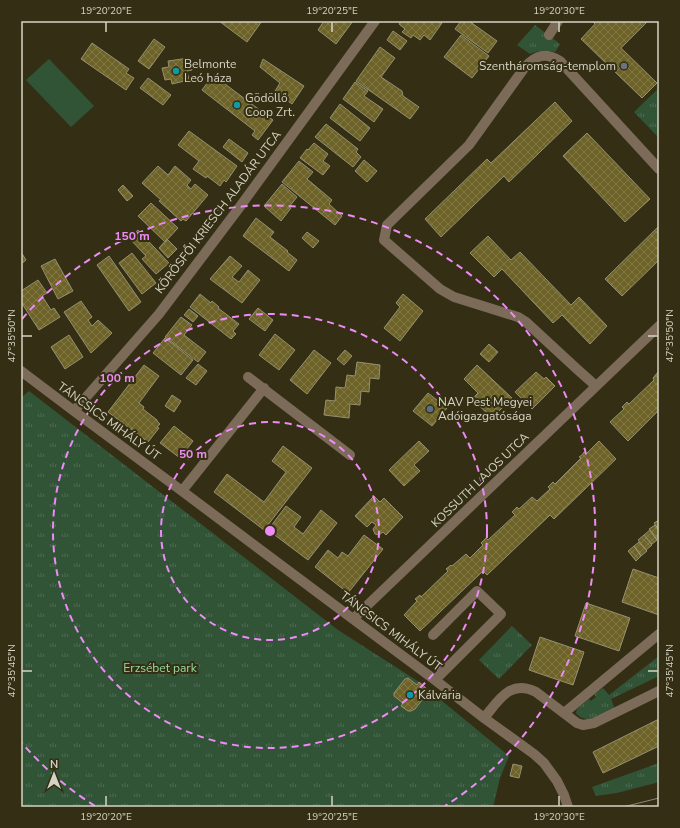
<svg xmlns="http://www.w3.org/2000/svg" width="680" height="828" font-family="'Nunito Sans',sans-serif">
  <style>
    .grass { fill: url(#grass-tufts) }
    .garden { fill: #315437 }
    .building { fill: url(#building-cross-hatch); stroke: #959072 }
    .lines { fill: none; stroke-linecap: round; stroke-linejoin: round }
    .minor { stroke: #7b6b58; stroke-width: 10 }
    .tram { stroke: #8d8a75; stroke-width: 1 }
    .ticks { fill: none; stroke: #d5d3c3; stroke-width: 1.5 }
    .ring { fill: none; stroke: #ef8bf7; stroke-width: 2; stroke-dasharray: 7 5 }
    .worship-dot { fill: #6b7280; stroke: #342f14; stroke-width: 1.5 }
    .culture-dot { fill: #0f9aa8; stroke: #342f14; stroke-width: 1.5 }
    .service-dot { fill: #5c6f8a; stroke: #342f14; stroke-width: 1.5 }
    .labels { text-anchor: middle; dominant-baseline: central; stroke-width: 4; stroke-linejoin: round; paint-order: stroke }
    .poi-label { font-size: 12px; fill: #d5d3c3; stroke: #342f14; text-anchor: start }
    .street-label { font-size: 12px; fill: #d5d3c3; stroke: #342f14 }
    .park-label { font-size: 12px; fill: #96dca1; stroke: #342f14 }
    .centre { fill: #ef8bf7; stroke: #342f14; stroke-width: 2 }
    .ring-label { font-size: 12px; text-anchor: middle; font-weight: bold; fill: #ef8bf7; stroke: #342f14; stroke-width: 4; stroke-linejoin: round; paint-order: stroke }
    .neatline { fill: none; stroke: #d5d3c3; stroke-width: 1.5 }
    .ticks-label { font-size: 10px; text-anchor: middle; fill: #d5d3c3 }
  </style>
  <defs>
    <pattern id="grass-tufts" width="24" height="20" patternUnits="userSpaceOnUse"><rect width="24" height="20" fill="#315437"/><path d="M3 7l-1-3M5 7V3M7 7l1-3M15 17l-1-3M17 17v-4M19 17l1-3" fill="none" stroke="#4e6c52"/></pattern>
    <pattern id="building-cross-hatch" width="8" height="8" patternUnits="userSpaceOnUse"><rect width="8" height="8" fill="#6d6329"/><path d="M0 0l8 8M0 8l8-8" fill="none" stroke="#817846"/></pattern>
  </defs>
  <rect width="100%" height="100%" fill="#342f14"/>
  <path class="grass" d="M535,25L560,44L555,52C546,50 538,50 530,54L517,45Z
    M659,88V138L634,112Z
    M29,391L338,630L419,682L509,756L500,778L493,807H431L424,806L423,807H21V398Z
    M512,626L532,645L499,679L479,660Z
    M659,656V676L611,699L614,707V708C603,714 586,726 576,713L577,709L589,699L591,701L596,697L594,694L603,688L609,695Z
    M659,763V782L617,793L596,796L592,787Z"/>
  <path class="garden" d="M49,59L94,106L71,127L26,80Z"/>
  <path class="building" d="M219,21H262L247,42Z
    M324,21H353L336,44L318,30Z
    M401,21H439L442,23L430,40L424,35L420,40L413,35L411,38L402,32L405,29L399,24Z
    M461,21H469L497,41L488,53L455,29Z
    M592,21H648L621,48L657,83L642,98L581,39L595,24Z
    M393,31L407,41L400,50L387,40Z
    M461,35L489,56L472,78L444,57Z
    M154,39L165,47L149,69L138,61Z
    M92,43L129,69L126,73L134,78L126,90L81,59Z
    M380,47L395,58L381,77L402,91L403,96L419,107L410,119L356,81Z
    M189,58L192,70L187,71L189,80L172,84L171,79L165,80L162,68L169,67L168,61Z
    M263,59L304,86L292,104L285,99L282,103L272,96L280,83L260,67Z
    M213,75L273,120L258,140L252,135L255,131L202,90Z
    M148,78L171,95L163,105L140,88Z
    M355,82L368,91L364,96L383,109L374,122L343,99Z
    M555,102L572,121L509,182L504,176L441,237L425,219L487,159L491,163Z
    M340,104L370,128L360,141L330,118Z
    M326,124L358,149L356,152L361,157L353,167L315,137Z
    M189,131L237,166L226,182L224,180L220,186L207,176L206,178L193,169L199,161L178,145Z
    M587,133L650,199L625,222L563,156Z
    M229,139L248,153L242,162L223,147Z
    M314,143L328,154L323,161L330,166L323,175L300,158L307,149L308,150Z
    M364,160L377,171L367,182L355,171Z
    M299,161L313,172L307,179L332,200L329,204L342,216L335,225L282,182Z
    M158,166L168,175L175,166L191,180L187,185L191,189L195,184L208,195L186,221L183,219L181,221L159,201L161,200L142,183Z
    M282,184L297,197L289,207L291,208L281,221L264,206Z
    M123,185L133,196L127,201L118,190Z
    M151,203L178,228L165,242L138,216Z
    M256,218L274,232L270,237L288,251L287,252L297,260L289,271L243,236Z
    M659,226V260L622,296L605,279Z
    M138,230L169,263L156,274L142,259L146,256L129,238Z
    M307,232L319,241L313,248L302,238Z
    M488,236L511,260L520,252L571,305L579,297L607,326L590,344L562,315L553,323L502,269L494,277L470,253Z
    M167,239L177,249L168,258L159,248Z
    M21,252L26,260L21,264Z
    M132,253L156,283L142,294L119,263Z
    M109,256L141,302L129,311L97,265Z
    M230,256L242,266L232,277L239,282L248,270L260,280L242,303L210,279Z
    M55,259L73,291L58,299L41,266Z
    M38,280L47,293L42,296L51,310L54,308L60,317L39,330L21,302V291Z
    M200,294L211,303L212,301L219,307L218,308L239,324L233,331L236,334L231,339L190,307Z
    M403,294L423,311L400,341L384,328L400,307L396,303Z
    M81,301L92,317L88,320L92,326L98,320L112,333L91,353L64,312Z
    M258,308L273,320L265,331L249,319Z
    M189,309L198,316L193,322L184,315Z
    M181,317L192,325L184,335L206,352L198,362L165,337Z
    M275,334L295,350L279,370L259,355Z
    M69,335L83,357L65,369L51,347Z
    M165,338L193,360L181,375L153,353Z
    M489,344L498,352L489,362L480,354Z
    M314,350L331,363L307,394L290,380Z
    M345,350L352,356L344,365L337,359Z
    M357,362L380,365L379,379L370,378L369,392L361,391L360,405L350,404L349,418L324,415L326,400L335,401L336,387L345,388L347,375L355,376Z
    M198,364L207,371L196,385L186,378Z
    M144,365L159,376L139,403L144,407L143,409L157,420V421L160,424L157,427L159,428L148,442L108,412Z
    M477,365L512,398L492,418L472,399L478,393L464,379Z
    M536,372L544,379L546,377L555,386L532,409L515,392Z
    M658,372L659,373V410L628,441L610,422L624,409L622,407L627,402L629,404L654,380L653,378Z
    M428,393L447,408L432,426L413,411Z
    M172,395L181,401L174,412L165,406Z
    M174,426L193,441L180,458L160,443Z
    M419,441L429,451L414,465L420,471L404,486L389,470Z
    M599,441L616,459L554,519L550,515L487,575L483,571L420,631L404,615L417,601L415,599L420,595L421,597L448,571L446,569L451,565L452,566L466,554L470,558L483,545L481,543L486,538L488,540L515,515L512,512L517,507L519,509L532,497L537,501L550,489L548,487L553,482L555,484L581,458L579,457L582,455L584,452L586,454Z
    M283,446L312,468L264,530L214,492L227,474L264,502L286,472L272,461Z
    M374,496L380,502L384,498L403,517L386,535L383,532L379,535L375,534L373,529L376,525L372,522L367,527L355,516Z
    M286,506L301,517L294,527L303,534L321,510L337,523L308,560L268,530Z
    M659,520V530L654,523Z
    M655,525L659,530V536L656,539L649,529Z
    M650,530L657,540L652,544L644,535Z
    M364,535L383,549L348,593L315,567L328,550L338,558L342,552L348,556Z
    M644,535L652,545L646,550L638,540Z
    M639,542L647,551L641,556L634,546Z
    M634,546L641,556L636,561L628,551Z
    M633,569L659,578V615L622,602Z
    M586,603L630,618L619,651L575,636Z
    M540,637L584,652L573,685L529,670Z
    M408,678L417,685L419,682L425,687L427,692L426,695L415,709L411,711H408L401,706L403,703L394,696V693L405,679Z
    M659,719V746L603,773L593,752Z
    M513,764L522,766L519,778L510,776Z"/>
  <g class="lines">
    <path class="minor" d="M549,35L558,21
      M21,371L74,411L182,491L353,619L435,680L484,718L534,754L544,763L557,781L564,795L568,807
      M248,377L350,455
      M596,386L578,370L526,322L518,317L454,297L440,289L384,240L387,225L469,145L525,67C536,55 545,52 560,61L659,169
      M74,411L159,314L239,208L375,21
      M182,491L264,388
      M353,619L659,326
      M433,635L477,591L501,614L435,680
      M564,713L659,634
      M484,718C499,700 510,679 536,692L577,723L583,725L594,723L659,691"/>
    <path class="tram" d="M623,807L659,798"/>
  </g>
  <path class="ticks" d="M106,22V32M332,22V32M559,22V32M22,336H32M648,336H658M22,671H32M648,671H658M106,796V806M332,796V806M559,796V806"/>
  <g class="ring">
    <circle cx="270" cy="531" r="109"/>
    <circle cx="270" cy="531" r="217"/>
    <path d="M95 806A326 326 0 0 1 22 743M22 319A326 326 0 1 1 445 806"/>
  </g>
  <circle class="worship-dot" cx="624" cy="66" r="4"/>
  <g class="culture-dot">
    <circle cx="176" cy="71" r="4"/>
    <circle cx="237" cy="105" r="4"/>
    <circle cx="410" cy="695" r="4"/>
  </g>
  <circle class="service-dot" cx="430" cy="409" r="4"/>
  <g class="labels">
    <g class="poi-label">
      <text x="184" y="64">Belmonte<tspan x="184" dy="14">Leó háza</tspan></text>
      <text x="616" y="66" text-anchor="end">Szentháromság-templom</text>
      <text x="245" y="98">Gödöllő<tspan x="245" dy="14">Coop Zrt.</tspan></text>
      <text x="438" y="402">NAV Pest Megyei<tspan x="438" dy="14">Adóigazgatósága</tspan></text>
      <text x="418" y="695">Kálvária</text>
    </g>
    <g class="street-label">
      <text transform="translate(218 212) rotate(-53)">KÖRÖSFŐI KRIESCH ALADÁR UTCA</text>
      <text transform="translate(109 421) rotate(36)">TÁNCSICS MIHÁLY ÚT</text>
      <text transform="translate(480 480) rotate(-44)">KOSSUTH LAJOS UTCA</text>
      <text transform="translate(391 631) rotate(37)">TÁNCSICS MIHÁLY ÚT</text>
    </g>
    <g class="park-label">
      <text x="160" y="668">Erzsébet park</text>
    </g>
  </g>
  <circle cx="270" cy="531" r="6" class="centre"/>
  <g class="ring-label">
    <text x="132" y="240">150 m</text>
    <text x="117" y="382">100 m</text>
    <text x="193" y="458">50 m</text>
  </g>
  <rect width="680" height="828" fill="none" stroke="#342f14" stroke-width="44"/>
  <g transform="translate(54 774)" stroke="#342f14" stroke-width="3" paint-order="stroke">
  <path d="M0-3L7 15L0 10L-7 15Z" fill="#d5d3c3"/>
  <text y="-6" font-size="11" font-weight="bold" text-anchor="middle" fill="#d5d3c3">N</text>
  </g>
  <rect x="22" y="22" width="636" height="784" class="neatline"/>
  <g class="ticks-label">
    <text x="106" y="14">19°20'20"E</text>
    <text x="332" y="14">19°20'25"E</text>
    <text x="559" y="14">19°20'30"E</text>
    <text transform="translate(11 336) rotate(-90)" y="4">47°35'50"N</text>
    <text transform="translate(669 336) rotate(-90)" y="4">47°35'50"N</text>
    <text transform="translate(11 671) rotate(-90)" y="4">47°35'45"N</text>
    <text transform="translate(669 671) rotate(-90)" y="4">47°35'45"N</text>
    <text x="106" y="820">19°20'20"E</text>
    <text x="332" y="820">19°20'25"E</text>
    <text x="559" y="820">19°20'30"E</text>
  </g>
</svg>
